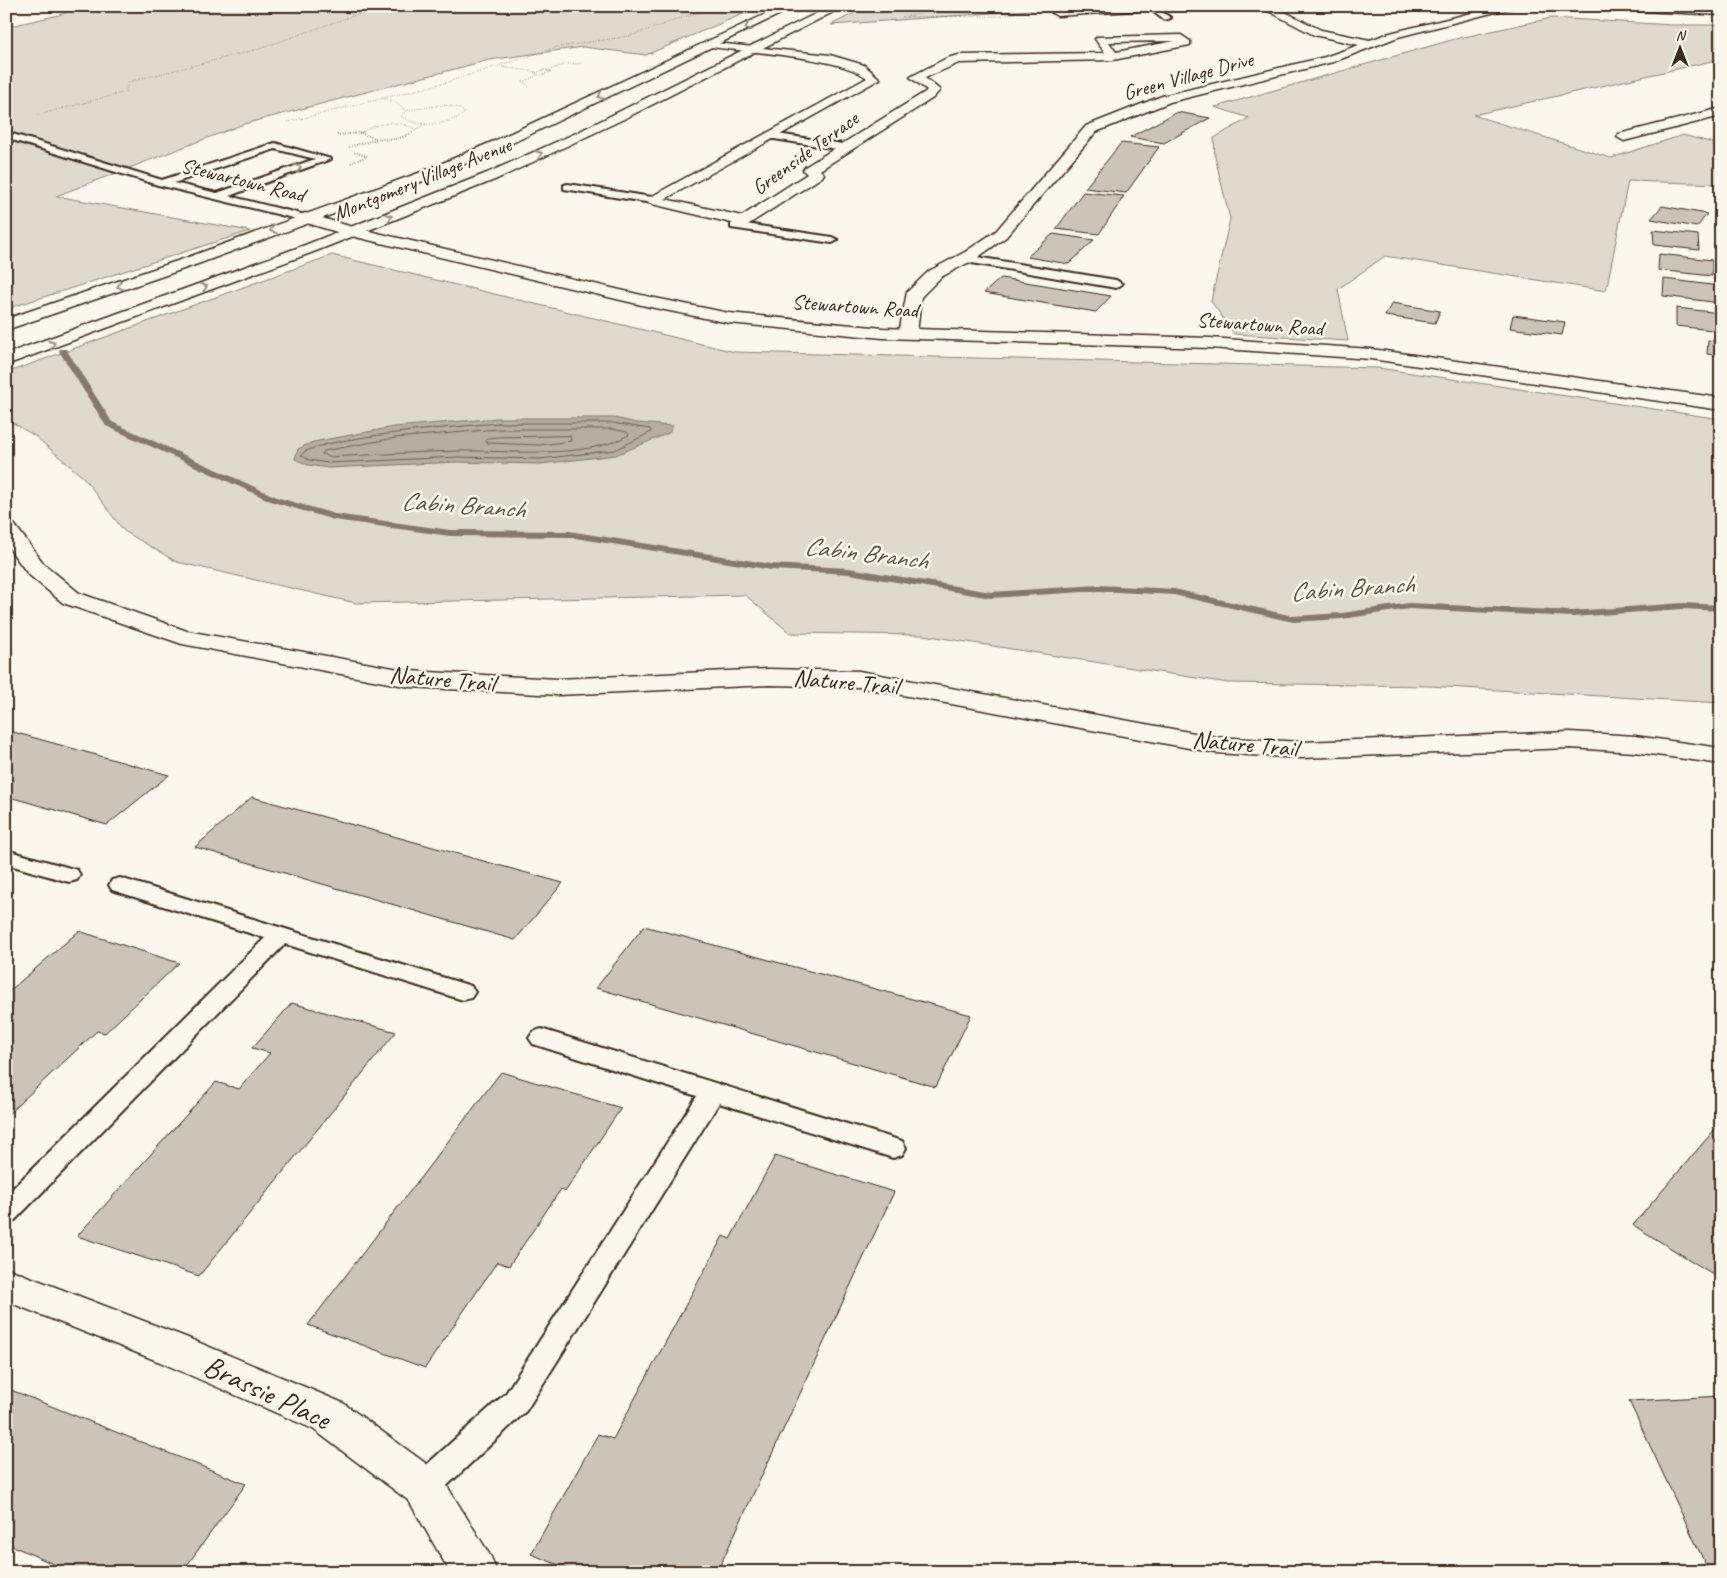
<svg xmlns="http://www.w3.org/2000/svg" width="1727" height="1578" font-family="Caveat,sans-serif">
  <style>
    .green { fill: #dfd9ce; stroke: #8d8276 }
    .water { fill: #b6aea2; stroke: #85796d }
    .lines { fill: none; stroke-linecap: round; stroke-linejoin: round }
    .shore { stroke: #6c5f53; stroke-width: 1 }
    .stream { fill: #85796d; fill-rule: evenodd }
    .building { fill: #ccc4b9; stroke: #3b2a1e }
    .service-casing { stroke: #3b2a1e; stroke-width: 4 }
    .minor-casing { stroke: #3b2a1e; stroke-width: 3 }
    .tertiary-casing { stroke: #3b2a1e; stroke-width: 3 }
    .secondary-casing { stroke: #3b2a1e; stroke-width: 3 }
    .path-far1 { stroke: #3b2a1e; stroke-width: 1; stroke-dasharray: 0.5 2; stroke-linecap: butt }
    .path { stroke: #3b2a1e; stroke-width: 2; stroke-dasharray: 0.5 2; stroke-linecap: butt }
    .service { fill: #fbf7ec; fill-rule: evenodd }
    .minor { fill: #fbf7ec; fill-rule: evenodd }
    .tertiary { fill: #fbf7ec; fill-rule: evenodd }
    .secondary { fill: #fbf7ec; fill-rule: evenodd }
    .oneway { stroke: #9b9085 }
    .labels { text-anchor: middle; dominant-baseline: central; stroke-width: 5; stroke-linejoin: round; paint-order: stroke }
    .far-street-label { font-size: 21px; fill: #3b2a1e; stroke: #fbf7ec }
    .street-label { font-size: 25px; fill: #3b2a1e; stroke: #fbf7ec }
    .water-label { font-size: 26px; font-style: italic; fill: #605246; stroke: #fbf7ec }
    .near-street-label { font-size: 30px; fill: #3b2a1e; stroke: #fbf7ec }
  </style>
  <rect width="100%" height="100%" fill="#fbf7ec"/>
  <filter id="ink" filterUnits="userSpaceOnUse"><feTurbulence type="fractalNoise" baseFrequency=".02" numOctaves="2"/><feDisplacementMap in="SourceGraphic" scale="10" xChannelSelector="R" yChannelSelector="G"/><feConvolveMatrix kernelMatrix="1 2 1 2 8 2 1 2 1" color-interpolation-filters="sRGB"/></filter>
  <g filter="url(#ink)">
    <path class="green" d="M83,6H367L368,9L409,6H762L646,55L583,47L489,60L244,124L56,196L250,231L6,309V27L59,15Z
      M868,6H1085L831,25Z
      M1551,18L1673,25H1721V59L1473,115L1611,158L1683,135L1721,145V184L1628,181L1606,291L1385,256L1338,289L1348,341L1234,334L1211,301L1230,219L1215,157L1214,138L1249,118L1215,107L1455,39Z
      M332,255L735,352L1378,368L1721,419V703L1429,686L1228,683L923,635L790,633L745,595L356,603L177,562L124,531L84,478L35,436L6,419V373Z"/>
    <path class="water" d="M498,418H614L637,423L673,426L669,433L616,455L540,464L458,462L328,468L308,465L295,459L298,449L313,442L394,427Z"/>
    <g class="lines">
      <path class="shore" d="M498,423H613L650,429L651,432L615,450L540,459L458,457L328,463L309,460L301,455C314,437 468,426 498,423Z
        M498,429H612L627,432L629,435C584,460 510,450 459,451C416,452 372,455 329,457L322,454L324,451L395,438Z
        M570,436L571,441L540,445L488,443L485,441L487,438L498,437Z"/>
      <path class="stream" d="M60,349H66L112,422L279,498L335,514L450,530L569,531L771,564L849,568L991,592L1099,585L1174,589L1293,616L1342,613L1409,603L1572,611L1683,603L1721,605V611L1683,609L1572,617L1409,609L1342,619L1293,622L1174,595L1099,591L991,598L849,574L771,570L569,537L450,536L334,520L273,502L106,426L59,351Z"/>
    </g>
    <path class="building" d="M1177,112L1210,118L1164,143L1130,137Z
      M1121,143L1159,147L1126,193L1085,188Z
      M1083,192L1124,196L1099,234L1056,229Z
      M1662,206L1707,214L1697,227L1651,219Z
      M1653,230L1698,235L1699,250L1654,245Z
      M1053,234L1094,240L1069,264L1027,257Z
      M1659,254L1712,260V276L1658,270Z
      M1001,278L1111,296L1096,312L984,293Z
      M1664,279L1720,286L1721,303L1663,296Z
      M1392,303L1440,311L1435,323L1385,316Z
      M1676,308L1721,313V331L1676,326Z
      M1513,315L1565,322L1562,335L1510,328Z
      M1708,340L1721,342V356L1707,354Z
      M6,730L169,775L107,825L6,796Z
      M252,797L563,883L515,940L195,847Z
      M644,926L971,1015L936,1087L596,988Z
      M79,931L179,963L105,1033L97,1031L6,1116V994Z
      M292,1003L396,1032L199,1276L77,1236L216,1082L239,1089L270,1053L252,1048Z
      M501,1072L621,1108L565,1192L561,1189L509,1266L497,1262L425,1368L308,1325Z
      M1721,1122V1279L1633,1225Z
      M775,1156L894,1192L717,1572H576L531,1554L598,1434L613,1439L723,1236L730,1239Z
      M6,1388L246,1484L182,1572H71L6,1543Z
      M1721,1396V1572H1709L1629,1401Z"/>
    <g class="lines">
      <g class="service-casing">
        <path id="service" d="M1146,6H1153L1171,18L1164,20Z
          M6,132L162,180L275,143L331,159L229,196L309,216V220L305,221L158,185L6,138ZM275,149L315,159L217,193L174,183Z
          M771,133L843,144L848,147L843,150L768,138V134Z
          M568,184L652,197L657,200L652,203L564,189V185Z
          M744,218L750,221L746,224L832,237L838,240L832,243L731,228V224Z
          M964,255L1116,280L1122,284L1116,288L960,261L958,259Z
          M6,850L77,870L80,875L77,880L69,882L6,864Z
          M120,878L471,986L475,992L471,998L463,1000L285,944L15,1220L6,1223V1195L265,938L112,890L109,885L112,880Z
          M541,1029L902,1141L906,1148L902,1155L893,1158L719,1103L526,1411L435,1497L424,1501L413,1497L409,1487L413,1477L506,1393L697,1096L533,1044L529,1038L533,1032Z"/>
      </g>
      <g class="minor-casing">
        <path id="minor" d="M1110,6H1167L1162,9L1057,16L1052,13L1057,10Z
          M1259,6H1273L1321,30L1370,40L1390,33L1500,6H1519L1398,37L1333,62L1170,102L1096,132L1006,237L977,258L941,277L921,297L917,333L914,337H902L899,333L907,292L929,271L965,252L996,231L1086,126L1162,96L1325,57L1359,45L1314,35Z
          M1599,6L1721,9V15L1604,9Z
          M1181,35L1190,41V45L1113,60L959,63L925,78L940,90L933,98L820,170L824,174L822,177L749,224L744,226L652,204L645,200L867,78C842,57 747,52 711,47L707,46V42L830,55L864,65L880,79L665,199L742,216L807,174L803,170L805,167L925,92L927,90L910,77L947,58L959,55L1105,53L1095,39L1097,37ZM1175,41L1116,52L1109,42Z
          M1721,108V116L1624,141L1617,137L1619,134Z
          M6,522L14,524L44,564L79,593L187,631L410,671L558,679L769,669L859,671L1216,737L1301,742L1570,732L1635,736L1721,748V764L1635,752L1570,748L1301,758L1216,753L859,687L769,685L558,695L410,687L182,644L63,603L28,574L6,544Z
          M6,1268L188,1338L343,1403L439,1473L491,1557L497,1572H450L409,1501L313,1429L160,1362L6,1301Z"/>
      </g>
      <g class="tertiary-casing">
        <path id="tertiary" d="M305,213L356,228L650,297L729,313L883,328L1210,338L1371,349L1721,398V410L1371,359L1210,348L883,338L729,323L650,307L347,235L300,221L297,218L300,215Z"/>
      </g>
      <g class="secondary-casing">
        <path id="secondary" d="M783,6H797L504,147L434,177L195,265L6,330V319L183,259L424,171L494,141Z
          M831,6H845L628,117L497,179L316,251L6,365V354L305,245L487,173L576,133Z"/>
      </g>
      <path class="path-far1" d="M958,6L902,17L1002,16L1031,9
        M502,67L536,72
        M544,70L551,72L542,75L534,73Z
        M547,71L566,64L583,63
        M529,86L523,82L538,75
        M382,98L395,102L406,111
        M444,105L459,108L465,113C449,125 418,129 401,116L408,110Z
        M37,115L126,92L128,82L259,49L352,16L424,6
        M288,122L444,83L558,47L630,36L696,13L718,9
        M416,129L426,124
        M361,133C376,122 400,119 416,130L412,133"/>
      <path class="path" d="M363,132L361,133C377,141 398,142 413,132
        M337,135L361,133
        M349,147L377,139
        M351,163L367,156L353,152"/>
      <use href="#service" class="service"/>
      <use href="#minor" class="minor"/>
      <use href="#tertiary" class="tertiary"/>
      <use href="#secondary" class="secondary"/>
    </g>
    <defs><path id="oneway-chevron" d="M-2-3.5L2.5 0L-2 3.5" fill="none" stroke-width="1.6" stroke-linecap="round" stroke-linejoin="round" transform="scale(1.25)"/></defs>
    <g class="oneway">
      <use href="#oneway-chevron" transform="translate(748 27) rotate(155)"/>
      <use href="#oneway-chevron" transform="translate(601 96) rotate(155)"/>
      <use href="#oneway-chevron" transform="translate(539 154) rotate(-25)"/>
      <use href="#oneway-chevron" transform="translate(298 168) rotate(-19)"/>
      <use href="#oneway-chevron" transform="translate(389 217) rotate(-22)"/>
      <use href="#oneway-chevron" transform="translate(273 230) rotate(159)"/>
      <use href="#oneway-chevron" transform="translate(120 286) rotate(161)"/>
      <use href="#oneway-chevron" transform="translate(204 287) rotate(-21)"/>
      <use href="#oneway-chevron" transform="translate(52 344) rotate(-20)"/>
    </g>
  </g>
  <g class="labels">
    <g class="far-street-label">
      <text transform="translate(1188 76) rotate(-15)">Green Village Drive</text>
      <text transform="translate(805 153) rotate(-36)">Greenside Terrace</text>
      <text transform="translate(422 179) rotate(-22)">Montgomery Village Avenue</text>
      <text transform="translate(243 180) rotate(14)">Stewartown Road</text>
      <text transform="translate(855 306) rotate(4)">Stewartown Road</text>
      <text transform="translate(1260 324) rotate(4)">Stewartown Road</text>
    </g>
    <g class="street-label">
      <text transform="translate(442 679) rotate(5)">Nature Trail</text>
      <text transform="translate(846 682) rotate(5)">Nature Trail</text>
      <text transform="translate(1245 744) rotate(5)">Nature Trail</text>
    </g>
    <g class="water-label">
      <text transform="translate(463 505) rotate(4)">Cabin Branch</text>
      <text transform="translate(866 553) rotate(7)">Cabin Branch</text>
      <text transform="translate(1352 588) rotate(-4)">Cabin Branch</text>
    </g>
    <g class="near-street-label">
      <text transform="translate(267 1392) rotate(25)">Brassie Place</text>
    </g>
  </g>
  <rect width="1727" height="1578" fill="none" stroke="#fbf7ec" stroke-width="25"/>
  <rect x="12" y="12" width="1702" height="1553" fill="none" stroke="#3b2a1e" stroke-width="2" filter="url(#ink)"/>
  <g transform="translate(1680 48)" stroke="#fbf7ec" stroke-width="4" paint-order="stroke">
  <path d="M0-4L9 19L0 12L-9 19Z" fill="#3b2a1e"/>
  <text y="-8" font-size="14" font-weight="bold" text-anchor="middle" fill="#3b2a1e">N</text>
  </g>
</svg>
